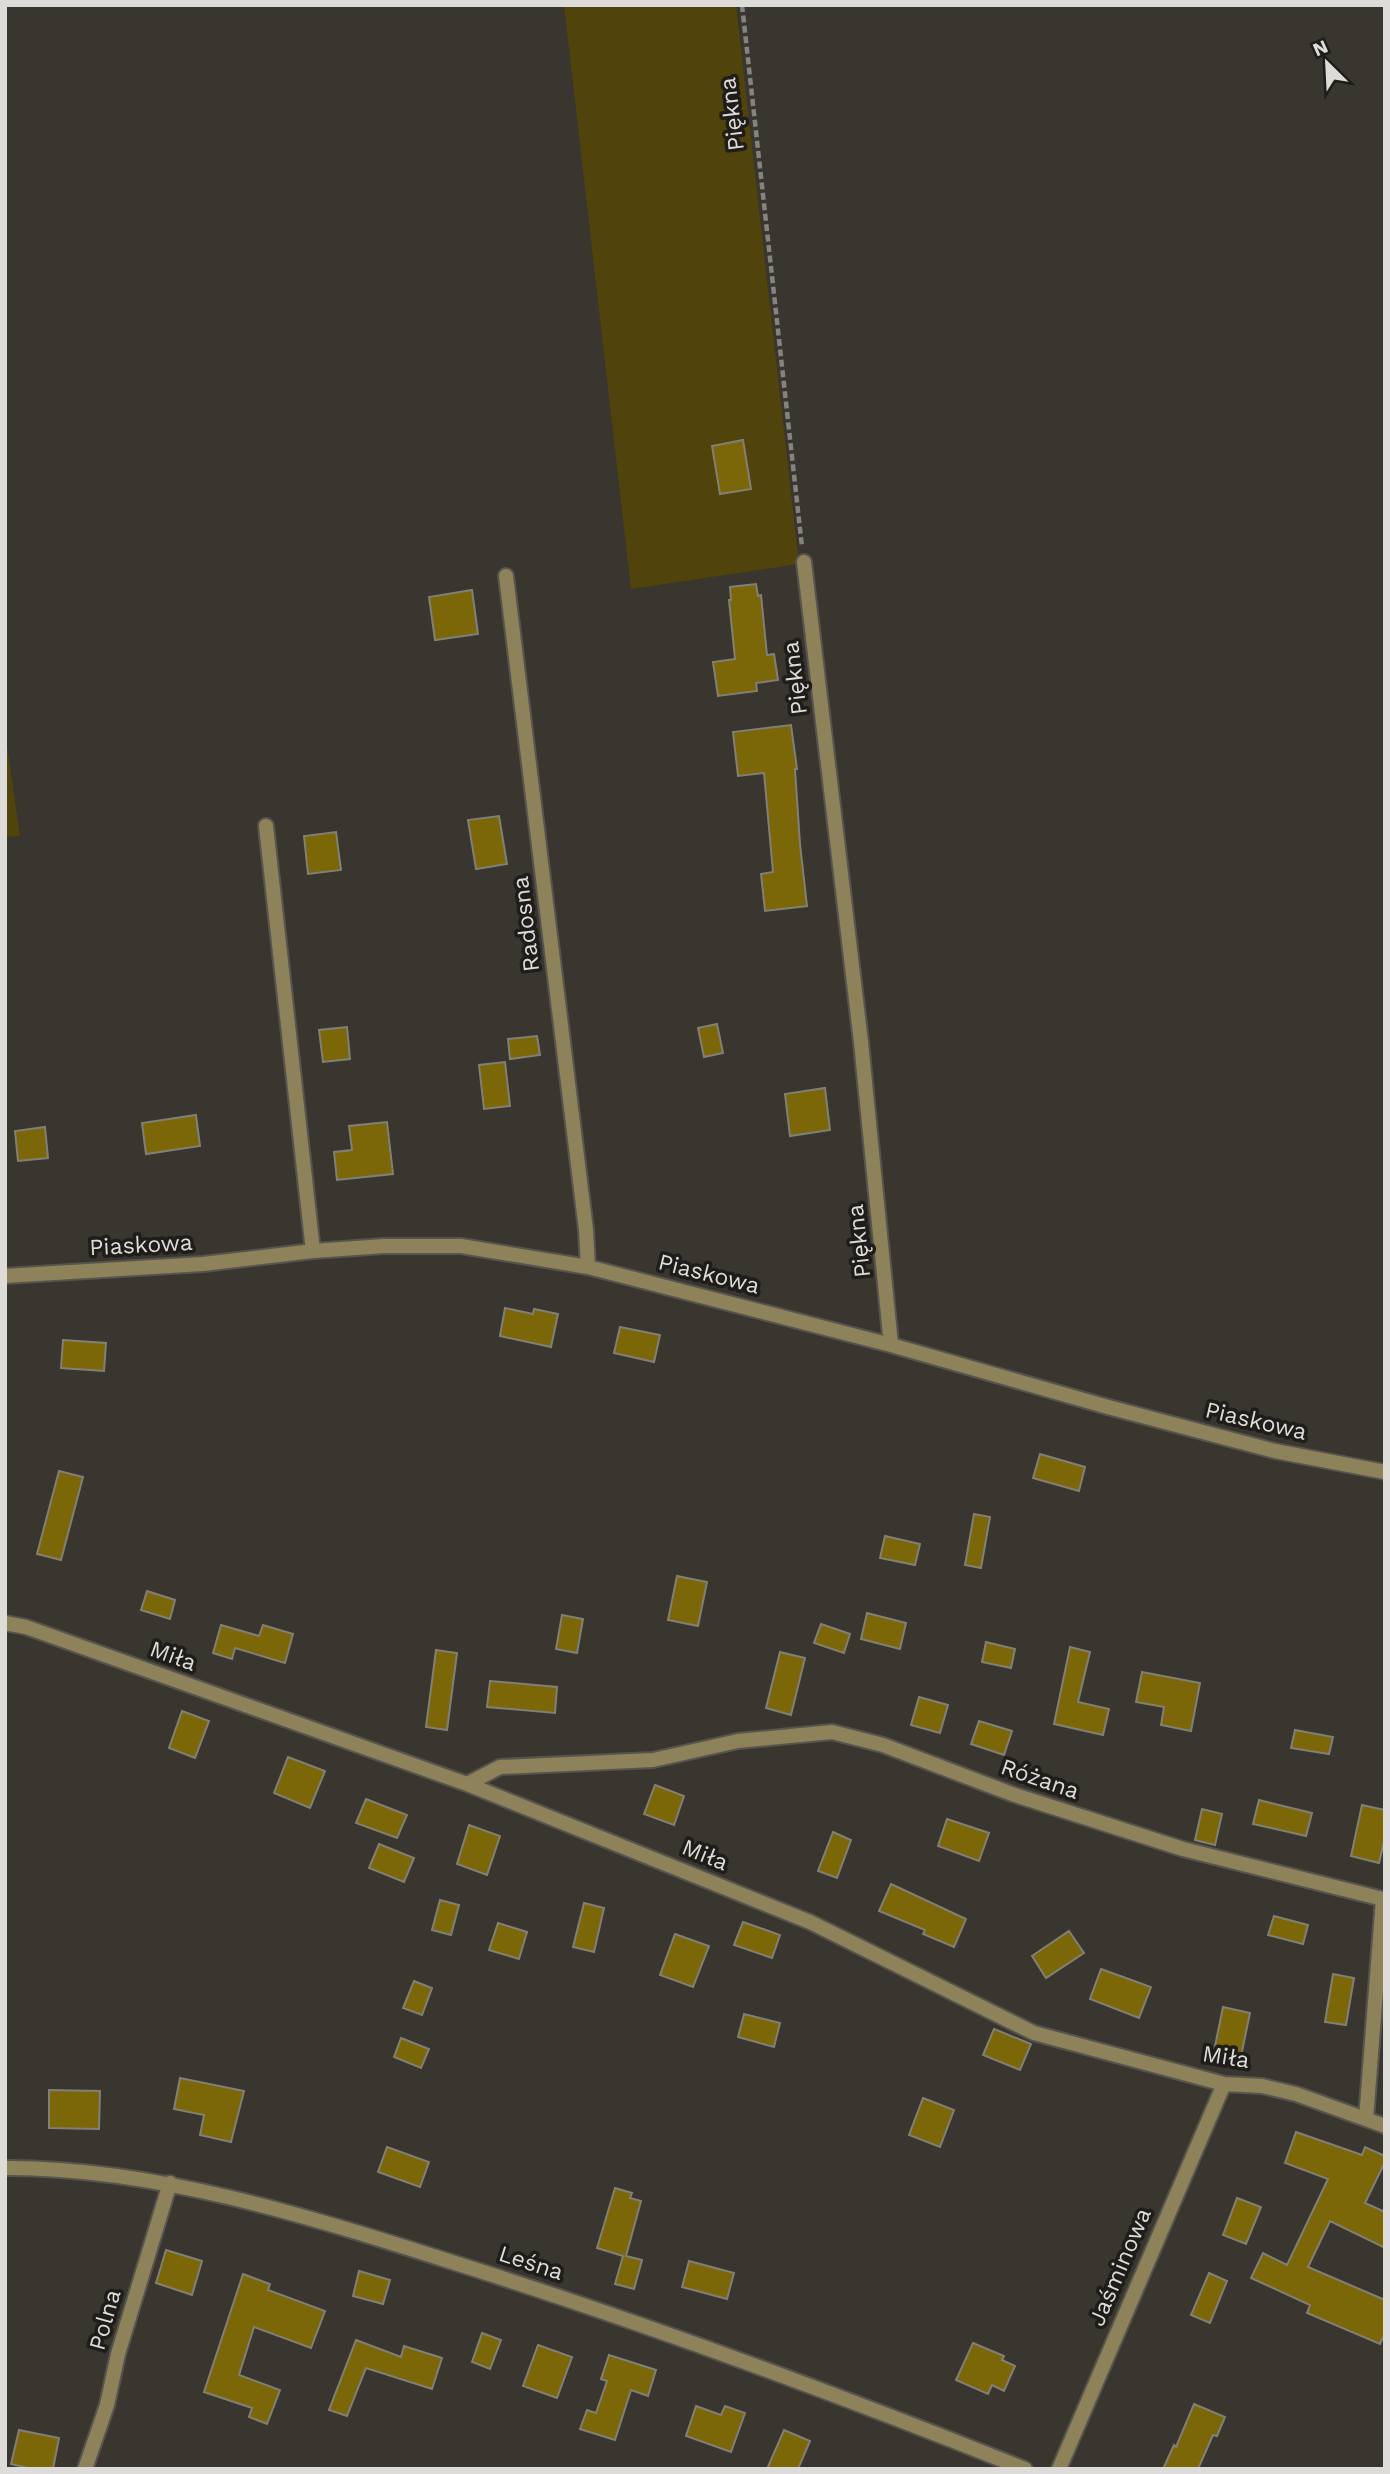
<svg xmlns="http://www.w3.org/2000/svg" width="1390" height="2474" font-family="'Work Sans',sans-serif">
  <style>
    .green { fill: #50430b }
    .building { fill: #7b6708; stroke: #827f77; stroke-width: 2 }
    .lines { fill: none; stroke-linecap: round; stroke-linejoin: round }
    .street-casing { stroke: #56544d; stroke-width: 18 }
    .path { stroke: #84837d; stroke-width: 4.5; stroke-dasharray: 7 3.5; stroke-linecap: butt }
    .street { stroke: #8d825a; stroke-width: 14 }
    .labels { text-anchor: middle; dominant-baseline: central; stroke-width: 7; stroke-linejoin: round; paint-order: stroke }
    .street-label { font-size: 23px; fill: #dddcd8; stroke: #1e1d1a }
  </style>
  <rect width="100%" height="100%" fill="#38362f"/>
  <path class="green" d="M564,5H736L799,564L631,589Z
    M5,731L20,836L5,837Z"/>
  <path class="building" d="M743,440L751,489L720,494L712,446Z
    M756,584L758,596L761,595L767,655L774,654L778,680L756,683L757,691L718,696L713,662L735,659L729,600H731L730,587Z
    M472,590L478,634L435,640L429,597Z
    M791,725L797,769H795L800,844L807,906L765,911L761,874L773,872L764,773L738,776L733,732Z
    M499,816L507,864L476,869L468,820Z
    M336,832L341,870L308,874L304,836Z
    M717,1024L723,1053L704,1057L698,1028Z
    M347,1027L350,1059L323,1062L319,1030Z
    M537,1036L540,1055L510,1059L508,1039Z
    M505,1062L510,1106L484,1109L479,1065Z
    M825,1088L830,1130L790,1136L785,1094Z
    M196,1115L200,1146L146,1154L142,1123Z
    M387,1122L393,1174L337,1180L334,1152L352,1150L349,1126Z
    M45,1127L48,1158L18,1161L15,1131Z
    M505,1308L533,1314L534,1309L558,1314L551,1347L500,1336Z
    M620,1327L660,1335L654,1362L614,1353Z
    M63,1340L106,1343L104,1371L61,1368Z
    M1040,1454L1085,1467L1079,1491L1033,1478Z
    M59,1471L83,1477L61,1560L37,1554Z
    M974,1514L990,1517L981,1568L965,1565Z
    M885,1536L920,1544L915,1565L880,1558Z
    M677,1576L707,1582L698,1626L668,1620Z
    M147,1591L175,1600L170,1619L141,1610Z
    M867,1613L906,1623L900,1649L861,1639Z
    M562,1615L583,1619L577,1653L556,1649Z
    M821,1624L850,1634L844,1653L814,1643Z
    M221,1625L259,1636L263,1625L293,1634L285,1663L235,1648L232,1659L213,1653Z
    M986,1642L1015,1649L1011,1668L982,1662Z
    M1070,1647L1090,1652L1078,1702L1109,1709L1103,1735L1054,1724Z
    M436,1650L457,1653L447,1730L426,1727Z
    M780,1652L805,1658L791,1715L766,1708Z
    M1142,1672L1200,1683L1191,1731L1161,1725L1164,1707L1136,1702Z
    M490,1681L557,1687L555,1713L487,1707Z
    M919,1697L948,1705L940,1733L911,1725Z
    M182,1711L209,1721L195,1758L169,1748Z
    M979,1721L1012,1731L1004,1755L971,1744Z
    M1295,1730L1333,1737L1329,1754L1291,1748Z
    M288,1757L325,1771L310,1808L274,1793Z
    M655,1785L684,1796L674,1825L644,1814Z
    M366,1799L407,1815L397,1838L356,1823Z
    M1259,1800L1312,1813L1306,1836L1253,1824Z
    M1362,1805L1385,1810V1838L1379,1863L1351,1856Z
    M1202,1809L1222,1814L1215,1845L1195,1840Z
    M947,1819L989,1833L979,1861L938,1846Z
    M469,1825L500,1836L487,1875L457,1864Z
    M833,1832L851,1840L837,1878L818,1871Z
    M379,1844L414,1858L404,1882L369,1868Z
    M891,1884L966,1919L954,1947L923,1934L925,1930L879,1911Z
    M440,1900L459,1905L451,1935L432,1930Z
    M584,1903L604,1908L594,1952L573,1947Z
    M1274,1916L1308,1925L1303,1944L1268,1935Z
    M743,1922L780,1935L772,1958L734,1945Z
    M498,1923L527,1932L519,1959L489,1950Z
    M1069,1931L1084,1953L1046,1978L1032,1956Z
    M675,1934L709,1946L693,1987L660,1975Z
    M1101,1969L1151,1987L1139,2018L1090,1999Z
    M1333,1974L1354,1978L1346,2025L1325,2022Z
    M414,1981L432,1988L422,2015L403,2008Z
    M1223,2007L1250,2013L1240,2061L1213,2056Z
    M744,2014L780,2023L774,2047L738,2037Z
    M994,2029L1031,2044L1020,2070L983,2055Z
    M401,2038L429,2049L421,2068L394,2057Z
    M180,2078L244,2091L231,2142L200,2135L204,2115L174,2109Z
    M49,2090L100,2091L99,2129L49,2128Z
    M923,2098L954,2110L940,2147L909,2135Z
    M1296,2132L1362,2155L1365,2147L1385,2156V2162L1365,2203L1385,2212V2248L1330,2221L1308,2267L1385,2300V2333L1380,2344L1307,2313L1310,2305L1251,2278L1263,2253L1287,2265L1328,2179L1285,2163Z
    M387,2147L429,2162L420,2187L378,2172Z
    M615,2188L632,2193L630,2198L641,2201L626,2256L642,2260L634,2289L615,2284L623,2256L597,2248Z
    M1237,2198L1261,2207L1246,2244L1223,2235Z
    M166,2250L202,2261L192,2295L156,2283Z
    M689,2261L734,2273L727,2299L682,2287Z
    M359,2271L390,2280L383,2304L353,2296Z
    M1209,2273L1227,2281L1210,2323L1191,2315Z
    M243,2274L270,2284L268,2290L325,2311L311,2348L254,2327L239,2375L280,2390L267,2424L249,2417L252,2408L204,2392Z
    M482,2333L501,2340L490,2369L472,2362Z
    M356,2340L401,2357L404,2346L442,2358L432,2389L366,2368L347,2416L329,2410Z
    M973,2343L1004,2356L1002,2360L1015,2366L1004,2391L992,2385L988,2394L956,2380Z
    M538,2345L572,2357L557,2398L523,2386Z
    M609,2355L656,2370L648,2396L631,2390L615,2440L580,2429L587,2410L596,2413L607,2381L601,2379Z
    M1194,2404L1225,2417L1217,2436L1213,2435L1198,2469H1163L1174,2445L1176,2447Z
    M696,2406L721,2415L725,2406L745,2413L731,2452L686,2436Z
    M19,2430L59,2438L53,2469H32L11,2464Z
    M784,2430L810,2441L798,2469H767Z"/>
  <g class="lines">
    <g class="street-casing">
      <path id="street" d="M804,562L861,1042L891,1345
        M506,576L586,1230L588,1267
        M266,826L313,1251
        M5,1276L203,1264L313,1251L384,1246H461L588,1267L891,1345L1108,1407L1275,1451L1385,1472
        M5,1623L26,1627L467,1784L810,1922L1034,2033L1224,2084L1262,2086L1296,2094L1385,2126
        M467,1784L500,1767L653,1760L738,1741L832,1732L883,1745L1012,1794L1183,1849L1383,1899L1366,2119
        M5,2168C154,2167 314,2218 455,2263C648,2324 837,2394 1025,2469
        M85,2469L107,2405L118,2354L170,2183
        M1059,2469L1224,2084"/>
    </g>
    <path class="path" d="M742,5L802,547"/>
    <use href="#street" class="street"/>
  </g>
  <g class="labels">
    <g class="street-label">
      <text transform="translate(732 114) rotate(-97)">Piękna</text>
      <text transform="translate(795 678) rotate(-97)">Piękna</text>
      <text transform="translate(526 924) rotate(-97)">Radosna</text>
      <text transform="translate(859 1241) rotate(-96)">Piękna</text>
      <text transform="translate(141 1245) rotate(-3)">Piaskowa</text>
      <text transform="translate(709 1274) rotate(14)">Piaskowa</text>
      <text transform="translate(1256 1421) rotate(13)">Piaskowa</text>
      <text transform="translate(173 1656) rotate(20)">Miła</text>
      <text transform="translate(1040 1779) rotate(19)">Różana</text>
      <text transform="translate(705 1855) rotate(22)">Miła</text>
      <text transform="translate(1226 2057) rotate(9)">Miła</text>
      <text transform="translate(531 2263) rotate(18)">Leśna</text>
      <text transform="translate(1120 2267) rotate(-67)">Jaśminowa</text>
      <text transform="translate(105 2320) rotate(-74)">Polna</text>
    </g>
  </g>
  <rect width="1390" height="2474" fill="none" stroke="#dddcd8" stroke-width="14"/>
  <g transform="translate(1327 63) rotate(336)" stroke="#1e1d1a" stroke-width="5" paint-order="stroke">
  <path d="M0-5L12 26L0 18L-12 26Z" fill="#dddcd8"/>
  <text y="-10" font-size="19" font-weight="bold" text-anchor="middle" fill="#dddcd8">N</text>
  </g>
</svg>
